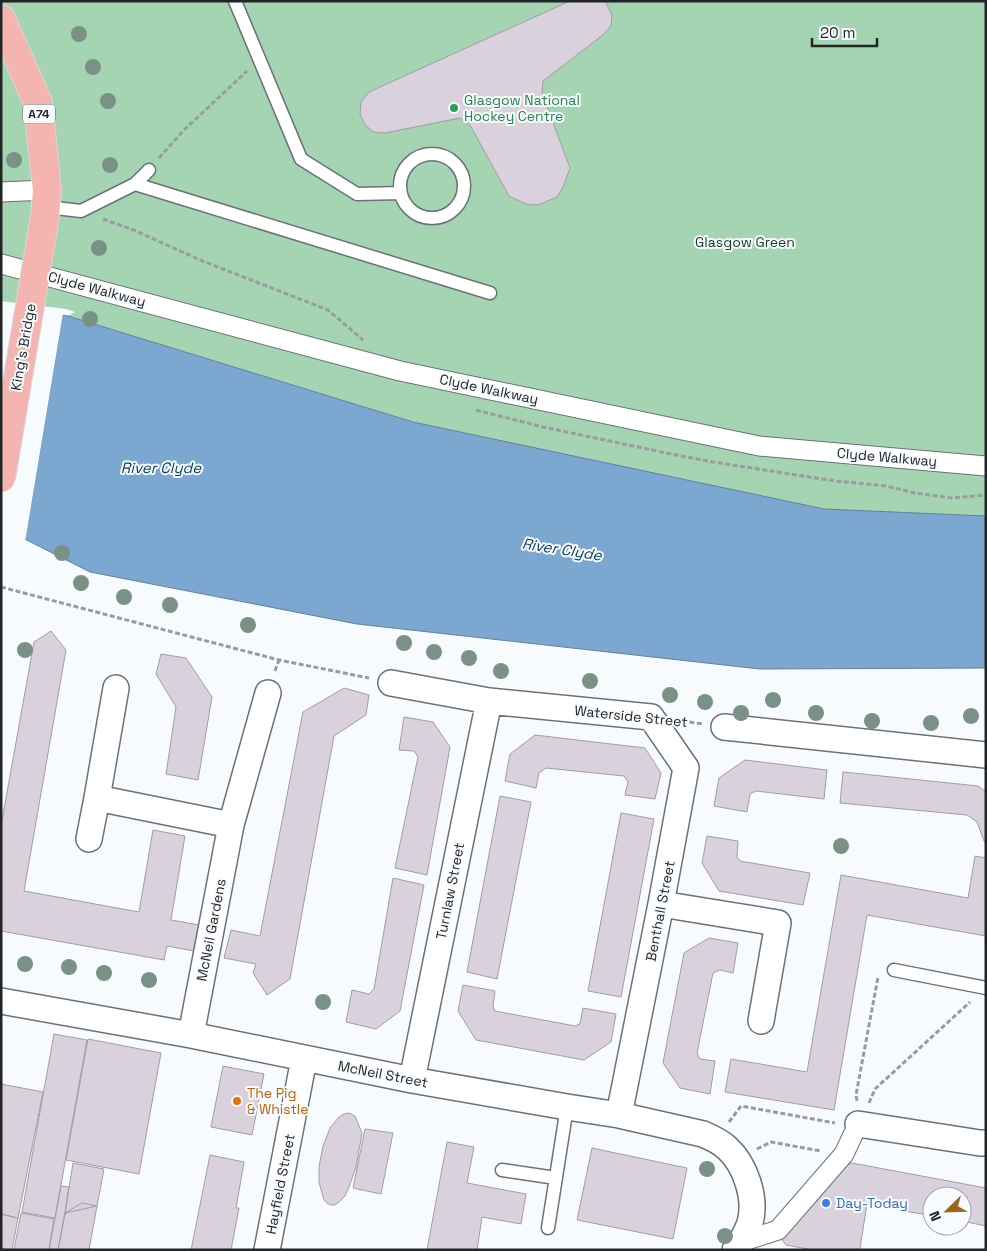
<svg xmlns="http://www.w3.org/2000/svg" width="987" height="1251" font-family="'Space Grotesk',sans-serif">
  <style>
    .green { fill: #a5d4b3 }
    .water { fill: #7ba7d0; stroke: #60809e }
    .pier { fill: #f7fbfe }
    .building { fill: #d9d2dc; stroke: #a39ca6 }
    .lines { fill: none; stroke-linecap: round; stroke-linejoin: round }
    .service-casing { stroke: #6a7279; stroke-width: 15 }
    .pedestrian-casing { stroke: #6a7279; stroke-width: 21 }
    .minor-casing { stroke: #6a7279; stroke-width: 28 }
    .primary-casing { stroke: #d7d8d8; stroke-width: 30 }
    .path { stroke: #999c9f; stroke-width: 3; stroke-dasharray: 5 2.5; stroke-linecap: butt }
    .service { stroke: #fff; stroke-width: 12 }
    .pedestrian { stroke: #fff; stroke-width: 19 }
    .minor { stroke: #fff; stroke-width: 25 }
    .primary { stroke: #f4b5b1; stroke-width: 28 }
    .primary-bridge-casing { stroke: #d7d8d8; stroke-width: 30; stroke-linecap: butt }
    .primary-bridge { stroke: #f4b5b1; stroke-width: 28 }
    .tree { fill: #7a9286 }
    .leisure-dot { fill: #2e9e5b; stroke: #f7fbfe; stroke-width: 2 }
    .food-dot { fill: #e8710a; stroke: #f7fbfe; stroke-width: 2 }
    .shop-dot { fill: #3f7fe0; stroke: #f7fbfe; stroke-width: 2 }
    .labels { text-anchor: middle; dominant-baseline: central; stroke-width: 4; stroke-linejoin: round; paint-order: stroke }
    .shield { fill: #f7fbfe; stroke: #626568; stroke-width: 1 }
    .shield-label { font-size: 12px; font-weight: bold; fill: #222528 }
    .leisure-label { font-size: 14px; fill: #27864d; stroke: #f7fbfe; text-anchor: start }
    .park-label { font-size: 14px; fill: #133d24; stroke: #f7fbfe }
    .street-label { font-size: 14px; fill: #222528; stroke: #f7fbfe }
    .food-label { font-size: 14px; fill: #c56008; stroke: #f7fbfe; text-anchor: start }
    .shop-label { font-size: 14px; fill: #366cbe; stroke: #f7fbfe; text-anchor: start }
    .water-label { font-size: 15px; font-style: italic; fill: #0c3f66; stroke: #f7fbfe }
  </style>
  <rect width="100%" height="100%" fill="#f7fbfe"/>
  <path class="green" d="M1,1H986V516L824,509L413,422L68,316L75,312L66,309L1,301Z"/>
  <path class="water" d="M1,306L68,316L413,422L824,509L986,516V668L760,669L357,624L90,572L1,527Z"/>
  <path class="pier" d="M1,304L63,313L25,542L1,530Z"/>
  <path class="building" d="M570,1H604L606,3L612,15L611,26L604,34L543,81L542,93L570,168L563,187L557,197L538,205L526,204L509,196L470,125L460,118L385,133L374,132L365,125L360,114L361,102L369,92Z
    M51,631L66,650L24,891L139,912L153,830L185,836L171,920L199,925L194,951L167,946L164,960L1,931V826L34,642Z
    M161,654L186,658L212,697L198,780L166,774L176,707L156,674Z
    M344,688L369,695L366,715L334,736L290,979L267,995L253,973L256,964L224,958L231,930L260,936L303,712Z
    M404,717L433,722L450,747L427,875L395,868L418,757L414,751L399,750Z
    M535,735L645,748L661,773L655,799L625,795L628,782L624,776L546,768L539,773L536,788L505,781L510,754Z
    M745,760L827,770L824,799L756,791L750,794L747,812L714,806L719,778Z
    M843,772L978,786L986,792V841H984L977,822L967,815L840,803Z
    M500,796L531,802L497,979L467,972Z
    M621,813L654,819L621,997L588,991Z
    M707,836L738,841L737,857L740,861L810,873L803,905L719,891L702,863Z
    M975,856L986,858V936L867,915L834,1110L725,1092L731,1059L807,1072L841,875L968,898Z
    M393,878L424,885L400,1011L376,1029L346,1022L352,990L369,994L374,989Z
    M709,938L738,943L733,973L720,970L713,973L697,1053L700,1059L715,1061L710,1094L680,1088L663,1063L684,953Z
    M463,985L495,991L493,1006L495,1011L575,1026L580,1024L583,1008L616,1014L611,1042L584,1060L476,1040L458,1011Z
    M54,1034L87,1040L55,1218L22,1212Z
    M88,1039L161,1053L139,1174L66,1160Z
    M223,1066L264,1074L252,1135L211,1127Z
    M1,1084L43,1092L18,1218L1,1214Z
    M349,1113L355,1116L362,1133L361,1139L356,1167L349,1187L345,1196L338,1203L334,1205H331L327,1203L324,1200L319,1182V1167L323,1146L330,1128L339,1117L344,1114Z
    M365,1129L393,1133L381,1194L353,1188Z
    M447,1142L474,1147L467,1183L526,1194L521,1224L482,1217L477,1250H427Z
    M592,1148L687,1168L673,1239L577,1220Z
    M210,1155L244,1162L236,1208H239L231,1250H191Z
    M73,1163L104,1169L97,1206L65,1213Z
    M852,1163L986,1188V1226L962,1221V1196H932V1216L867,1204L860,1248L858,1250H813L786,1245L782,1240L830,1185L843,1167Z
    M61,1186L69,1187L65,1213L58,1250H49Z
    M82,1203L97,1206L89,1250H58L65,1213Z
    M21,1213L54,1219L49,1250H14Z
    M1,1214L18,1218L12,1250L1,1248Z"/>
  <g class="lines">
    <g class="service-casing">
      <path id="service" d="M235,1L301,159L357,194L401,193
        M400 186a32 32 0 1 1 64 0a32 32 0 1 1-64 0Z
        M135,184L490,293
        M47,207L81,211L135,184L149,170
        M894,970L986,988
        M502,1170L556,1178
        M548,1228L567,1107"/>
    </g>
    <g class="pedestrian-casing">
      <path id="pedestrian" d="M1,192L47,190
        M1,264L400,371L759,446L986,466
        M741,1242L778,1230L844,1154L858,1124"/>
    </g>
    <g class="minor-casing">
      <path id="minor" d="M391,683L489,701L651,717L686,768L661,904L619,1115
        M116,688L97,798L231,825
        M724,727L986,755
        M89,839L97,798
        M661,904L778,923L761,1021
        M1,1001L191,1035L412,1080L567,1107L619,1115L703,1134C712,1138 720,1141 727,1148C745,1164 757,1198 750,1223C747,1232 741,1242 735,1250
        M191,1035L231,825L268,693
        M412,1080L489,701
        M858,1124L980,1143H986
        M267,1250L304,1059"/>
    </g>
    <g class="primary-casing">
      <path id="primary" d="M1,19L38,103L47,190L45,216"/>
    </g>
    <path class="path" d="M159,158L184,130L247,71
      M103,219L136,231L200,260L328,310L363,340
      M476,410L543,427L676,455L713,462L835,481L886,486L915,493L952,498L986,495
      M1,587L279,660L369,678
      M275,671L279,660
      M682,721L703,724
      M857,1101L856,1095L878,977
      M869,1103L875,1089L970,1002
      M729,1122L741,1106L835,1123
      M757,1149L771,1142L821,1151"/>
    <use href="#service" class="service"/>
    <use href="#pedestrian" class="pedestrian"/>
    <use href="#minor" class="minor"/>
    <use href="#primary" class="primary"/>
    <g class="primary-bridge-casing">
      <path id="primary-bridge" d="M1,478L45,216"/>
    </g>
    <use href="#primary-bridge" class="primary-bridge"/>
  </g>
  <g class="tree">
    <circle cx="79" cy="34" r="8"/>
    <circle cx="93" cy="67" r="8"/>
    <circle cx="108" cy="101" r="8"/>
    <circle cx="14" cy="160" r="8"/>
    <circle cx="110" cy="165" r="8"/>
    <circle cx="99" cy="248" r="8"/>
    <circle cx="90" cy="319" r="8"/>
    <circle cx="62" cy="553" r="8"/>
    <circle cx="81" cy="583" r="8"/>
    <circle cx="124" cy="597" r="8"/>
    <circle cx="170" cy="605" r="8"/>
    <circle cx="248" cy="625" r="8"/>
    <circle cx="404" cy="643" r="8"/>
    <circle cx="25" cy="650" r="8"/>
    <circle cx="434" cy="652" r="8"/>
    <circle cx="469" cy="658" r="8"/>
    <circle cx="501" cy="671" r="8"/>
    <circle cx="590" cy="681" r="8"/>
    <circle cx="670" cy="695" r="8"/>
    <circle cx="773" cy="700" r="8"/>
    <circle cx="705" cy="702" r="8"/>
    <circle cx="741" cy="713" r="8"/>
    <circle cx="816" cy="713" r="8"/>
    <circle cx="971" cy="716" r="8"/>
    <circle cx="872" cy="721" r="8"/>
    <circle cx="931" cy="723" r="8"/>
    <circle cx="841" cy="846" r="8"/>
    <circle cx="25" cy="964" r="8"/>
    <circle cx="69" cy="967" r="8"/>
    <circle cx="104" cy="973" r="8"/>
    <circle cx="149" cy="980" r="8"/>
    <circle cx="323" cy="1002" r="8"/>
    <circle cx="707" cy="1169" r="8"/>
    <circle cx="725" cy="1236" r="8"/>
  </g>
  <circle class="leisure-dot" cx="454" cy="108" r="5"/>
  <circle class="food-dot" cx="237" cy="1101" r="5"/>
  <circle class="shop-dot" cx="826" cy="1203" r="5"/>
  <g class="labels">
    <rect class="shield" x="23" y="104.5" width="32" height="19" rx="4"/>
    <g class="shield-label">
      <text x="39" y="114">A74</text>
    </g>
    <g class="leisure-label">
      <text x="464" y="100">Glasgow National<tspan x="464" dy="16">Hockey Centre</tspan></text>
    </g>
    <g class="park-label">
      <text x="745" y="242">Glasgow Green</text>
    </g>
    <g class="street-label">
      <text transform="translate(97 289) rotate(15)">Clyde Walkway</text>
      <text transform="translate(23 347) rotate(-80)">King's Bridge</text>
      <text transform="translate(489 389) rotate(12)">Clyde Walkway</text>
      <text transform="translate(887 457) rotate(5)">Clyde Walkway</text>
      <text transform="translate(631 716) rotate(6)">Waterside Street</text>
      <text transform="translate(450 891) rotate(-79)">Turnlaw Street</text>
      <text transform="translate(660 911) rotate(-79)">Benthall Street</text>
      <text transform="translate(211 930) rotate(-79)">McNeil Gardens</text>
      <text transform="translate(383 1074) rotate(11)">McNeil Street</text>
      <text transform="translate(280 1184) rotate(-79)">Hayfield Street</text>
    </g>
    <g class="food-label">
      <text x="247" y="1093">The Pig<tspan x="247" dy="16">&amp; Whistle</tspan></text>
    </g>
    <g class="shop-label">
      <text x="836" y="1203">Day-Today</text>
    </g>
    <g class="water-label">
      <text x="161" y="467">River Clyde</text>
      <text transform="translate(562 549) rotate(9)">River Clyde</text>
    </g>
  </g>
  <rect width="987" height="1251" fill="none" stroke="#222528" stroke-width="5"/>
  <g transform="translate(947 1211) rotate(247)"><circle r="24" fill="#f7fbfe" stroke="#a2a5a8"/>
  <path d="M0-4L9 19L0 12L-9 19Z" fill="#9c6420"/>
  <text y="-8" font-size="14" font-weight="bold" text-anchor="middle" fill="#222528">N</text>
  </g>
  <path d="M812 38v8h65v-8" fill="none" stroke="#222528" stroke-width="2.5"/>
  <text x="820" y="38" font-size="15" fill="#222528" stroke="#f7fbfe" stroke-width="4" paint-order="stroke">20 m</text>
</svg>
